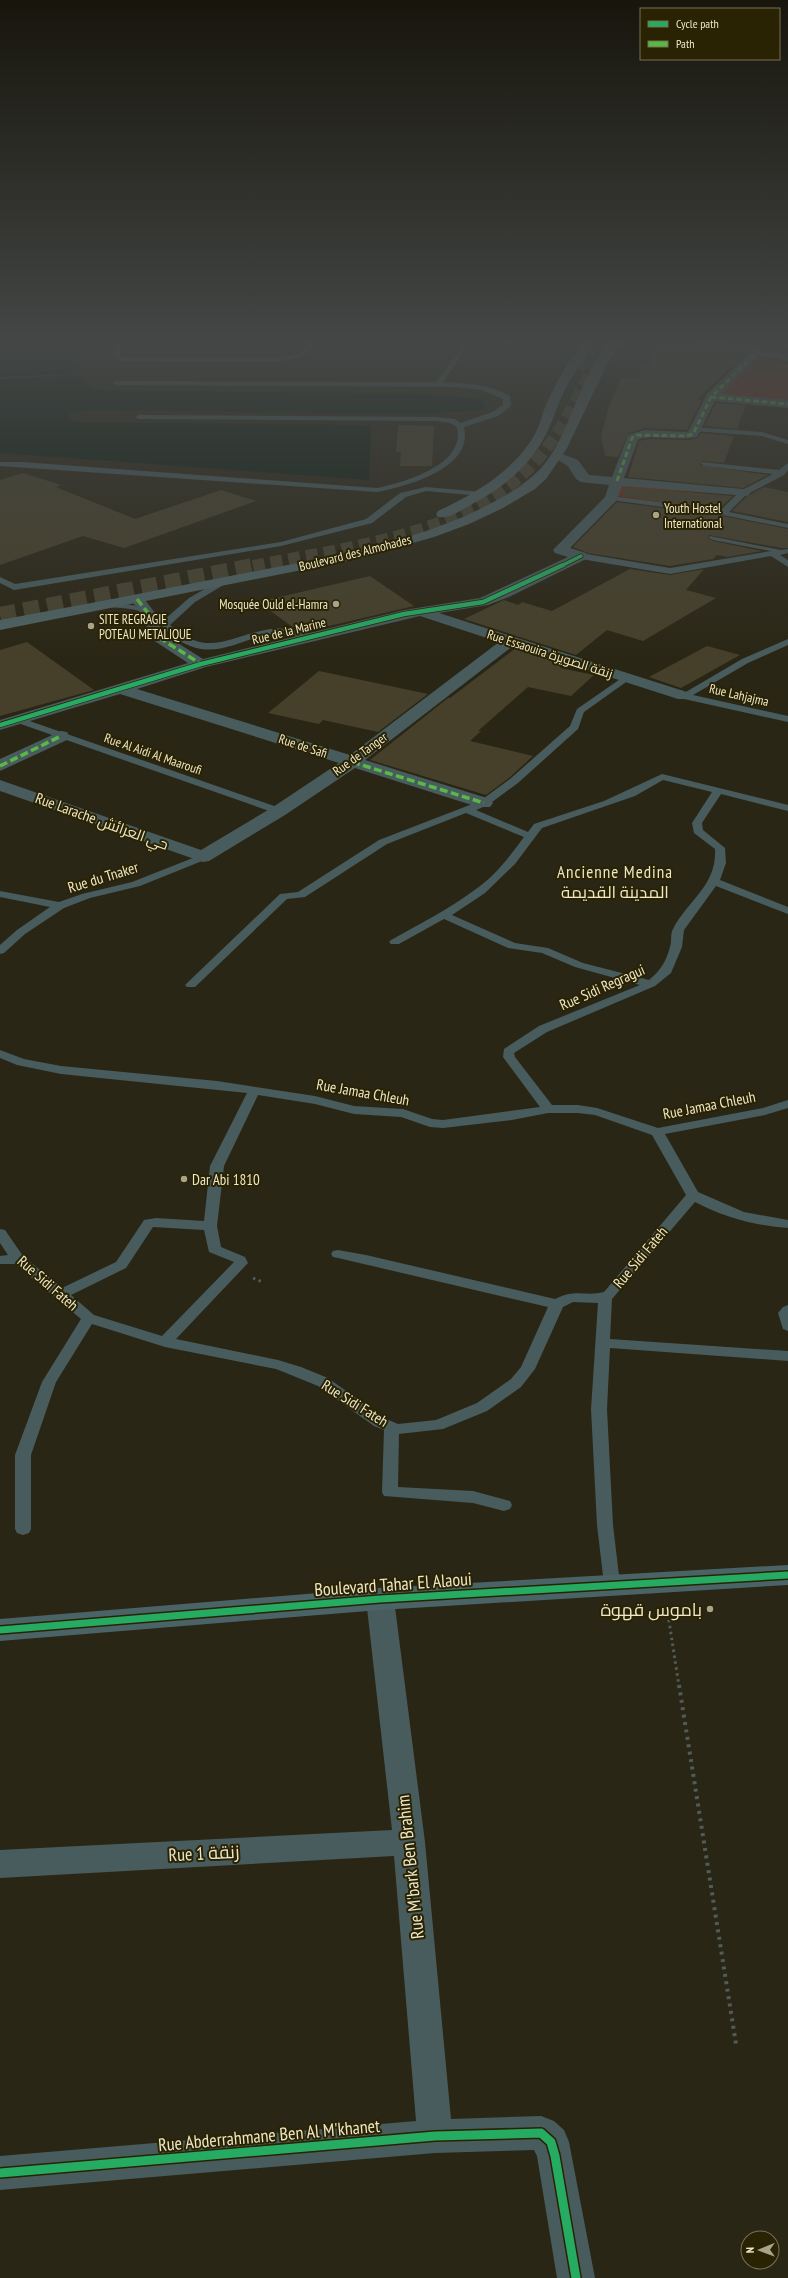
<svg xmlns="http://www.w3.org/2000/svg" width="788" height="2278" font-family="'PT Sans Narrow',Cairo,sans-serif">
  <style>
    .green { fill: #742d14 }
    .water { fill: #0e1e13 }
    .building { fill: #46402a }
    .lines { fill: none; stroke-linecap: round; stroke-linejoin: round }
    .highway-tunnel-far1 { stroke: #474330; stroke-width: 12; stroke-dasharray: 12 6; stroke-linecap: butt }
    .highway-tunnel { stroke: #474330; stroke-width: 16; stroke-dasharray: 16 8; stroke-linecap: butt }
    .path-far2 { stroke: #515b58; stroke-width: 1.5; stroke-dasharray: 1 1.5; stroke-linecap: butt }
    .path-far1 { stroke: #515b58; stroke-width: 3; stroke-dasharray: 2.5 3.5; stroke-linecap: butt }
    .path { stroke: #515b58; stroke-width: 4; stroke-dasharray: 3 4.5; stroke-linecap: butt }
    .lane { fill: #485b5d; fill-rule: evenodd }
    .street { fill: #485b5d; fill-rule: evenodd }
    .secondary { fill: #4a6367; fill-rule: evenodd }
    .primary { fill: #4f6263; fill-rule: evenodd }
    .quiet-far1 { stroke: #58b947; stroke-width: 3; stroke-dasharray: 5.5 3; stroke-linecap: butt }
    .quiet { stroke: #58b947; stroke-width: 3.5; stroke-dasharray: 8 3.5; stroke-linecap: butt }
    .cycleway-far3-casing { stroke: #292303; stroke-width: 5 }
    .cycleway-far2-casing { stroke: #292303; stroke-width: 6 }
    .cycleway-far1-casing { stroke: #292303; stroke-width: 10 }
    .cycleway-casing { stroke: #292303; stroke-width: 12 }
    .cycleway-far3 { stroke: #26ab63; stroke-width: 3.5 }
    .cycleway-far2 { stroke: #26ab63; stroke-width: 4.5 }
    .cycleway-far1 { stroke: #26ab63; stroke-width: 7 }
    .cycleway { stroke: #26ab63; stroke-width: 9 }
    .poi-dot { fill: #a9a389; stroke: #292303; stroke-width: 1.5 }
    .labels { text-anchor: middle; dominant-baseline: central; stroke-width: 4; stroke-linejoin: round; paint-order: stroke }
    .far-poi-label { font-size: 13px; fill: #ede7c8; stroke: #292303; text-anchor: start }
    .far-street-label { font-size: 13px; fill: #ede7c8; stroke: #292303 }
    .street-label { font-size: 15px; fill: #ede7c8; stroke: #292303 }
    .poi-label { font-size: 15px; fill: #ede7c8; stroke: #292303; text-anchor: start }
    .quarter-label { font-size: 17px; letter-spacing: 1px; fill: #ede7c8; stroke: #292303 }
    .near-street-label { font-size: 18px; fill: #ede7c8; stroke: #292303 }
    .near-poi-label { font-size: 18px; fill: #ede7c8; stroke: #292303; text-anchor: end }
  </style>
  <rect width="100%" height="100%" fill="#2a2615"/>
  <path class="green" d="M750,359H769L788,364V402L711,397Z
    M619,485L720,495L712,509L614,496Z"/>
  <path class="water" d="M0,339H74C76,360 76,385 101,390L422,394L483,399L485,410L421,414L92,410L71,412L68,416L70,420L80,422L371,425L369,480L0,453Z"/>
  <path class="building" d="M658,339H689L695,343L745,354L697,399L702,400L687,430L644,428L628,434L618,457L605,456L601,435L610,404L621,378L638,377L642,365H651Z
    M723,339H759L753,346Z
    M716,403L746,405L737,429L704,426Z
    M398,425L434,426L432,466H400L401,452H396Z
    M701,433L734,436L724,463L702,461L700,465L768,475L743,488L628,477L639,441L649,439L690,440L697,438Z
    M23,473L61,485L56,487L135,519L221,490L256,501L124,548L83,536L0,565V480Z
    M764,487L788,492V522L732,511L746,497Z
    M624,488L733,496L720,508L622,496Z
    M617,502L723,516L788,529V548H781L709,535L708,538L713,541L762,551L728,557L717,555L713,559L670,566L588,553L573,547Z
    M630,569L670,575L704,569L686,590L716,598L643,641L607,630L576,655L464,619L504,600L518,605L522,602L552,611Z
    M370,576L414,606L308,631L294,628L258,602Z
    M27,642L94,690L0,716V650Z
    M707,646L740,655L681,688L649,677Z
    M516,648L564,664L560,668L594,675L571,696L528,687L478,731H481L470,741L533,756L509,778L486,795L370,760L448,698H450Z
    M319,671L428,694L378,732L323,720L319,724L268,713Z"/>
  <g class="lines">
    <path class="highway-tunnel-far1" d="M578,368L591,349L601,339
      M253,566C344,548 469,535 535,462C563,432 578,393 599,359"/>
    <path class="highway-tunnel" d="M0,615L258,565"/>
    <path class="path-far2" d="M0,378L81,374"/>
    <path class="path-far1" d="M253,1278L262,1282
      M667,1608L679,1686"/>
    <path class="path" d="M679,1685L736,2044"/>
    <path class="lane" d="M116,339H122L120,355L122,357L277,358L298,354L311,339H318L302,357L277,362L121,361L113,356Z
      M465,344L468,346L443,382C466,383 489,384 510,396L511,406L498,416L464,427C474,469 406,486 377,492L0,466V462H22L377,488C405,482 466,465 457,427L450,423L436,421L139,419L135,417L139,415L436,417L455,419L461,423L492,412L503,405V399L482,390L456,387L116,385L113,383L116,381L436,382Z
      M695,427L762,432L788,440V444L761,436L692,431V427Z
      M702,462L779,470L788,463V470L784,475L746,495L729,512L788,524V528L723,515L611,500L607,498L611,496L721,510L740,491L773,474L705,466L701,464Z
      M426,487L482,492L486,494L482,496L426,491L406,497L372,523L281,546L14,590L0,583V577L15,584L281,542L366,519L400,493Z
      M710,536L781,550L788,549V553L780,555L788,560V567L771,556L670,574L581,559L577,556L581,553L670,568L771,551L713,540L709,538Z
      M224,578L228,581L227,583L195,602L170,625C209,659 228,636 270,629C284,627 299,631 313,633L317,636C312,641 285,634 276,634C251,635 227,653 201,649C170,643 165,622 142,612C133,608 119,608 109,607L105,604L109,601L148,608L164,620L189,598Z
      M788,639V645L748,663L693,695L788,716V722L684,699L679,696L742,659Z
      M626,675L629,676V680L584,712L578,729L518,783L488,805L476,810L528,832L534,824L604,801L662,774L788,805V811L721,794L702,823L703,830L725,848L726,863L720,880L788,907V914L716,886L684,930L682,947L671,973L655,986L547,1032L514,1053L515,1057L552,1105H578L597,1108L658,1128L763,1108L788,1100V1108L765,1115L665,1134L698,1192L744,1212L788,1220V1228C756,1226 723,1217 695,1202L612,1299L610,1339L788,1351V1361L610,1348L607,1409L613,1525L620,1584L618,1588L612,1590L606,1588L604,1584L597,1525L591,1409L598,1303L573,1302L563,1307L535,1369L521,1387L487,1411L443,1429L399,1434L398,1487L473,1491L510,1501L512,1505L510,1509L504,1511L473,1503L384,1496L382,1492L384,1430L374,1426L318,1386L291,1375L276,1369L165,1347L92,1324L56,1382L31,1455V1529L29,1533L23,1535L17,1533L15,1529V1455L42,1382L81,1319L15,1264H0V1256L8,1255L0,1243V1229L5,1230L23,1256L62,1288L116,1262L144,1220L156,1218L204,1221L210,1166L247,1093L61,1074L17,1065L0,1058V1050L24,1059L61,1066L217,1081L315,1096L354,1106L403,1109L432,1119L443,1120L540,1107L503,1057L504,1049L539,1026L640,985L575,967L542,953L508,948L444,919L399,944H391L389,942L391,940C420,924 449,909 476,889C495,876 510,856 524,837L466,813L387,844L305,897L287,899L195,987H187L185,985L280,894L298,892L379,840L480,801L510,779L570,726L577,709ZM663,780L712,792L692,823L694,833L715,849C717,886 688,900 673,929C670,934 672,942 670,947C666,962 660,971 649,980L583,963L548,948L515,943L452,915L485,893L515,864L542,828L635,796ZM258,1095L315,1104L354,1114L401,1117L430,1127L443,1128L512,1120L548,1113H578L595,1115L652,1135L686,1195L604,1292C585,1297 577,1288 555,1299L366,1255L338,1250L333,1251L331,1254L333,1257L338,1258L548,1307L521,1367L511,1379L477,1403L436,1420L398,1424L384,1418L328,1378L301,1367L278,1360L176,1339L248,1263L245,1257L221,1247L217,1226L224,1166ZM153,1227L204,1230L209,1252L234,1262L162,1336L94,1315L71,1295L126,1268Z
      M18,717L283,809L284,811L279,814L275,813L15,722L13,720Z
      M203,854L208,857L207,859L140,886L90,898L64,908L25,934L4,953L0,954V945L17,930L50,907L0,897V891L59,902L82,894L132,882Z
      M788,1305V1331L783,1329L778,1313L783,1307Z"/>
    <path class="street" d="M690,339H714L788,355V361L760,356L721,394L788,400V408L715,401L697,437C680,441 648,434 638,440L624,478L743,489L748,490L750,493L748,496L622,486L616,501L570,548L586,553L588,556L586,559L511,596L488,605L439,613L690,693L692,696L690,699H678L513,646L365,760L490,799L493,803L490,807H478L355,768L285,815L209,861L203,862L0,791V780L201,850L273,807L339,763L120,694L0,730V720L188,663L150,638L144,617L130,599L132,596H142L158,617L162,633L203,659L404,610L480,598L568,557L555,553L553,550L605,497L609,485L581,482L576,479L568,466L551,456L557,452L578,460L589,475L612,477L628,435L644,430L688,432L707,394L749,353L695,342ZM420,616L499,642L350,755L137,689L206,667Z
      M61,731L67,732L69,736L67,740L0,771V759Z
      M380,1588L390,1591L394,1599L425,1842L451,2119L541,2116L554,2121L564,2130L569,2142L595,2278H557L537,2156L534,2150L435,2153L0,2190V2156L416,2121L394,1856L0,1878V1850L392,1830L366,1599L370,1591Z"/>
    <path class="secondary" d="M788,1565V1585L380,1610L0,1641V1619L380,1588Z"/>
    <path class="primary" d="M586,339H597C584,358 572,375 562,396C554,414 549,432 538,448C521,474 495,492 469,506C460,511 449,519 438,517L436,514L438,511C476,493 514,471 535,434C540,425 542,414 546,405C556,382 569,359 586,339Z
      M613,339H626L609,360L567,448L546,479L535,489L503,508L469,524L434,537L357,559L0,630V620C77,606 153,591 230,576C313,560 399,547 476,511C496,501 517,490 534,475C571,443 576,375 613,339Z"/>
    <path class="quiet-far1" d="M711,397L788,404
      M617,481L632,438L635,435L687,436L693,434L711,397L758,351"/>
    <path class="quiet" d="M137,599L151,617L155,635L201,664
      M352,762L484,803
      M0,766L61,736"/>
    <g class="cycleway-far3-casing">
      <path id="cycleway-far3" d="M561,566L581,556"/>
    </g>
    <g class="cycleway-far2-casing">
      <path id="cycleway-far2" d="M0,725L201,664L404,614L483,602L563,565"/>
    </g>
    <g class="cycleway-far1-casing">
      <path id="cycleway-far1" d="M0,1630L380,1599L788,1575"/>
    </g>
    <g class="cycleway-casing">
      <path id="cycleway" d="M0,2173L435,2136L541,2133L551,2142L555,2156L576,2278"/>
    </g>
    <use href="#cycleway-far3" class="cycleway-far3"/>
    <use href="#cycleway-far2" class="cycleway-far2"/>
    <use href="#cycleway-far1" class="cycleway-far1"/>
    <use href="#cycleway" class="cycleway"/>
  </g>
  <linearGradient id="sky" x2="0" y2="1"><stop stop-color="#17150c"/><stop offset="0.52" stop-color="#444746"/><stop offset="1" stop-color="#444746" stop-opacity="0"/></linearGradient>
  <rect width="788" height="658" fill="url(#sky)"/>
  <g class="poi-dot">
    <circle cx="656" cy="515" r="4"/>
    <circle cx="336" cy="604" r="4"/>
    <circle cx="91" cy="626" r="4"/>
    <circle cx="184" cy="1179" r="4"/>
    <circle cx="710" cy="1609" r="4"/>
  </g>
  <g class="labels">
    <g class="far-poi-label">
      <text x="664" y="508">Youth Hostel<tspan x="664" dy="15">International</tspan></text>
      <text x="328" y="604" text-anchor="end">Mosquée Ould el-Hamra</text>
      <text x="99" y="619">SITE REGRAGIE<tspan x="99" dy="15">POTEAU METALIQUE</tspan></text>
    </g>
    <g class="far-street-label">
      <text transform="translate(355 553) rotate(-14)">Boulevard des Almohades</text>
      <text transform="translate(289 631) rotate(-14)">Rue de la Marine</text>
      <text transform="translate(550 654) rotate(18)">Rue Essaouira زنقة الصويرة</text>
      <text transform="translate(739 695) rotate(13)">Rue Lahjajma</text>
      <text transform="translate(303 746) rotate(18)">Rue de Safi</text>
      <text transform="translate(153 754) rotate(19)">Rue Al Aidi Al Maaroufi</text>
      <text transform="translate(360 754) rotate(-36)">Rue de Tanger</text>
    </g>
    <g class="street-label">
      <text transform="translate(102 821) rotate(20)">Rue Larache حي العرائش</text>
      <text transform="translate(103 877) rotate(-17)">Rue du Tnaker</text>
      <text transform="translate(602 987) rotate(-24)">Rue Sidi Regragui</text>
      <text transform="translate(363 1092) rotate(10)">Rue Jamaa Chleuh</text>
      <text transform="translate(709 1105) rotate(-11)">Rue Jamaa Chleuh</text>
      <text transform="translate(640 1257) rotate(-50)">Rue Sidi Fateh</text>
      <text transform="translate(48 1283) rotate(41)">Rue Sidi Fateh</text>
      <text transform="translate(355 1403) rotate(32)">Rue Sidi Fateh</text>
    </g>
    <g class="poi-label">
      <text x="192" y="1179">Dar Abi 1810</text>
    </g>
    <g class="quarter-label">
      <text x="615" y="872">Ancienne Medina<tspan x="615" dy="20">المدينة القديمة</tspan></text>
    </g>
    <g class="near-street-label">
      <text transform="translate(393 1584) rotate(-4)">Boulevard Tahar El Alaoui</text>
      <text transform="translate(204 1853) rotate(-3)">Rue 1 زنقة</text>
      <text transform="translate(410 1867) rotate(-96)">Rue M'bark Ben Brahim</text>
      <text transform="translate(269 2135) rotate(-5)">Rue Abderrahmane Ben Al M'khanet</text>
    </g>
    <g class="near-poi-label">
      <text x="702" y="1609">باموس قهوة</text>
    </g>
  </g>
  <rect x="640" y="8" width="140" height="52" fill="#292303" stroke="#777152"/>
  <rect x="648" y="21" width="20" height="6" fill="#26ab63" stroke="#777152"/>
  <text x="676" y="28" font-size="12" fill="#ede7c8">Cycle path</text>
  <rect x="648" y="41" width="20" height="6" fill="#58b947" stroke="#777152"/>
  <text x="676" y="48" font-size="12" fill="#ede7c8">Path</text>
  <g transform="translate(760 2250) rotate(269)"><circle r="19" fill="#292303" stroke="#777152"/>
  <path d="M0-3L7 15L0 10L-7 15Z" fill="#a9a389"/>
  <text y="-6" font-size="11" font-weight="bold" text-anchor="middle" fill="#ede7c8">N</text>
  </g>
</svg>
